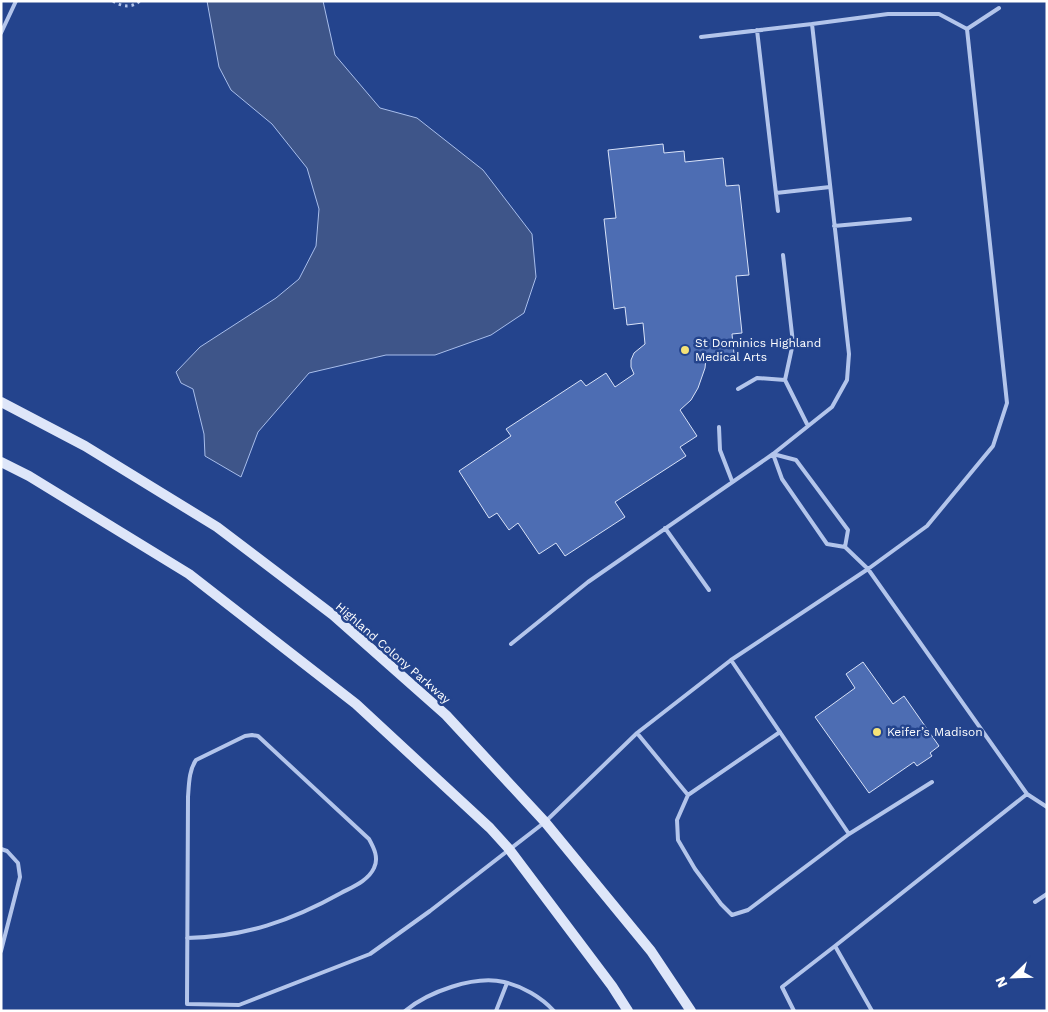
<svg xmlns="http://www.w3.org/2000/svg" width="1048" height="1012" font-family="'Work Sans',sans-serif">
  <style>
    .water { fill: #3e5589; stroke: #a8beec }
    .building { fill: #4d6db3; stroke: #d8e2f8 }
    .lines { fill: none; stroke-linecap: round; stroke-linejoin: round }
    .path { stroke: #b3c5eb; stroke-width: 3; stroke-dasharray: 2.5 4; stroke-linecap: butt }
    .lane { stroke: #b3c5eb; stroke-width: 4 }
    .secondary { stroke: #dee6f9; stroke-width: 10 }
    .poi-dot { fill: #f5e277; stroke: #24448d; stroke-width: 2 }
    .labels { text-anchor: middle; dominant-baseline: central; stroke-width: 5; stroke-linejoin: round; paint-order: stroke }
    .poi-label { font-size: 12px; fill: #fff; stroke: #24448d; text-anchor: start }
    .street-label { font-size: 12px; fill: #fff; stroke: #24448d }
  </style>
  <rect width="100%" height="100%" fill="#24448d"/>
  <path class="water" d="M207,1H323L335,55L380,108L417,118L483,170L532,234L536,277L524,313L491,335L435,355H386L309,373L258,432L241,477L205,456L204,434L193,389L181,383L176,372L200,347L276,298L299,279L316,246L319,209L307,168L272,124L231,90L219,67Z"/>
  <path class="building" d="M663,144L664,153L684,151L685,162L723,158L726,186L739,185L749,275L736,276L742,333L732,334L734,354L706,358L705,368L698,388L691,400L680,410L697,436L680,447L686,456L615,502L625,517L565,556L556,543L539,554L518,523L509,530L497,513L489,518L459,471L511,436L506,429L581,380L586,386L606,373L615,387L634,374L631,367V360L634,353L645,344L643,323L627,325L625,307L614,309L604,219L616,218L608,150Z
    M863,662L893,704L904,696L939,746L930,753L932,756L917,766L914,762L869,793L815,717L855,688L846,674Z"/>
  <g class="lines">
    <path class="path" d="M113,1C122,7 132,8 140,1"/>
    <path class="lane" d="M812,24L888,14H939L967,29
      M757,30L778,211
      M1,33L16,1
      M776,193L830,187
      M834,226L910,219
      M785,380L808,426
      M738,389L757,378L785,380L793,343L783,255
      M719,427L720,450L732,481
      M773,454L796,460L848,530L845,547L827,544L782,479Z
      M665,528L709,590
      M845,547L868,569L1027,794L835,946L872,1011
      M511,644L588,582L773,454L832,407L847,380L849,354L812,24L701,37
      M637,733L688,795L677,820L678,840L695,869L721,904L732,915L748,910L849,834L731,660
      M1027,794L1047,807
      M688,795L780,732
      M849,834L932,782
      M1,849L7,851L18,863L20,877L1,951
      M1035,902L1047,894
      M187,938C244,937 291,921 341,893C352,887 368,881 374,868C379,858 374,848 369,839L258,736L252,735L245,736L196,760C189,770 189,784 188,797L187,1004L239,1005L370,954L430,911L545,822L637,733L731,660L868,569L927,526L993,446L1007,403L967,29L999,8
      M405,1011C428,992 474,975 504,982C522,986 541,997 554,1011
      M496,1011L507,983
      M794,1011L782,987L835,946"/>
    <path class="secondary" d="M1,402L85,446L217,527L333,615L446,715L545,822L651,951L691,1011
      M1,462L29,476L189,574L356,704L490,828L509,849L612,986L628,1011"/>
  </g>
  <g class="poi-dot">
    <circle cx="685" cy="350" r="5"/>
    <circle cx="877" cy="732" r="5"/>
  </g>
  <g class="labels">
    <g class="poi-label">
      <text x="695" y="343">St Dominics Highland<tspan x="695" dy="14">Medical Arts</tspan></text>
      <text x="887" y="732">Keifer’s Madison</text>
    </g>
    <g class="street-label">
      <text transform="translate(393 653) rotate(41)">Highland Colony Parkway</text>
    </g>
  </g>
  <rect width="1048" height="1012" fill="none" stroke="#ffffff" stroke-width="5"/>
  <g transform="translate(1013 977) rotate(247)" stroke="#24448d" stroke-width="4" paint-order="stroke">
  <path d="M0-4L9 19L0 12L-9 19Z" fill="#ffffff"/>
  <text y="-8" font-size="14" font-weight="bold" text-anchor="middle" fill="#ffffff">N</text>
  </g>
</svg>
